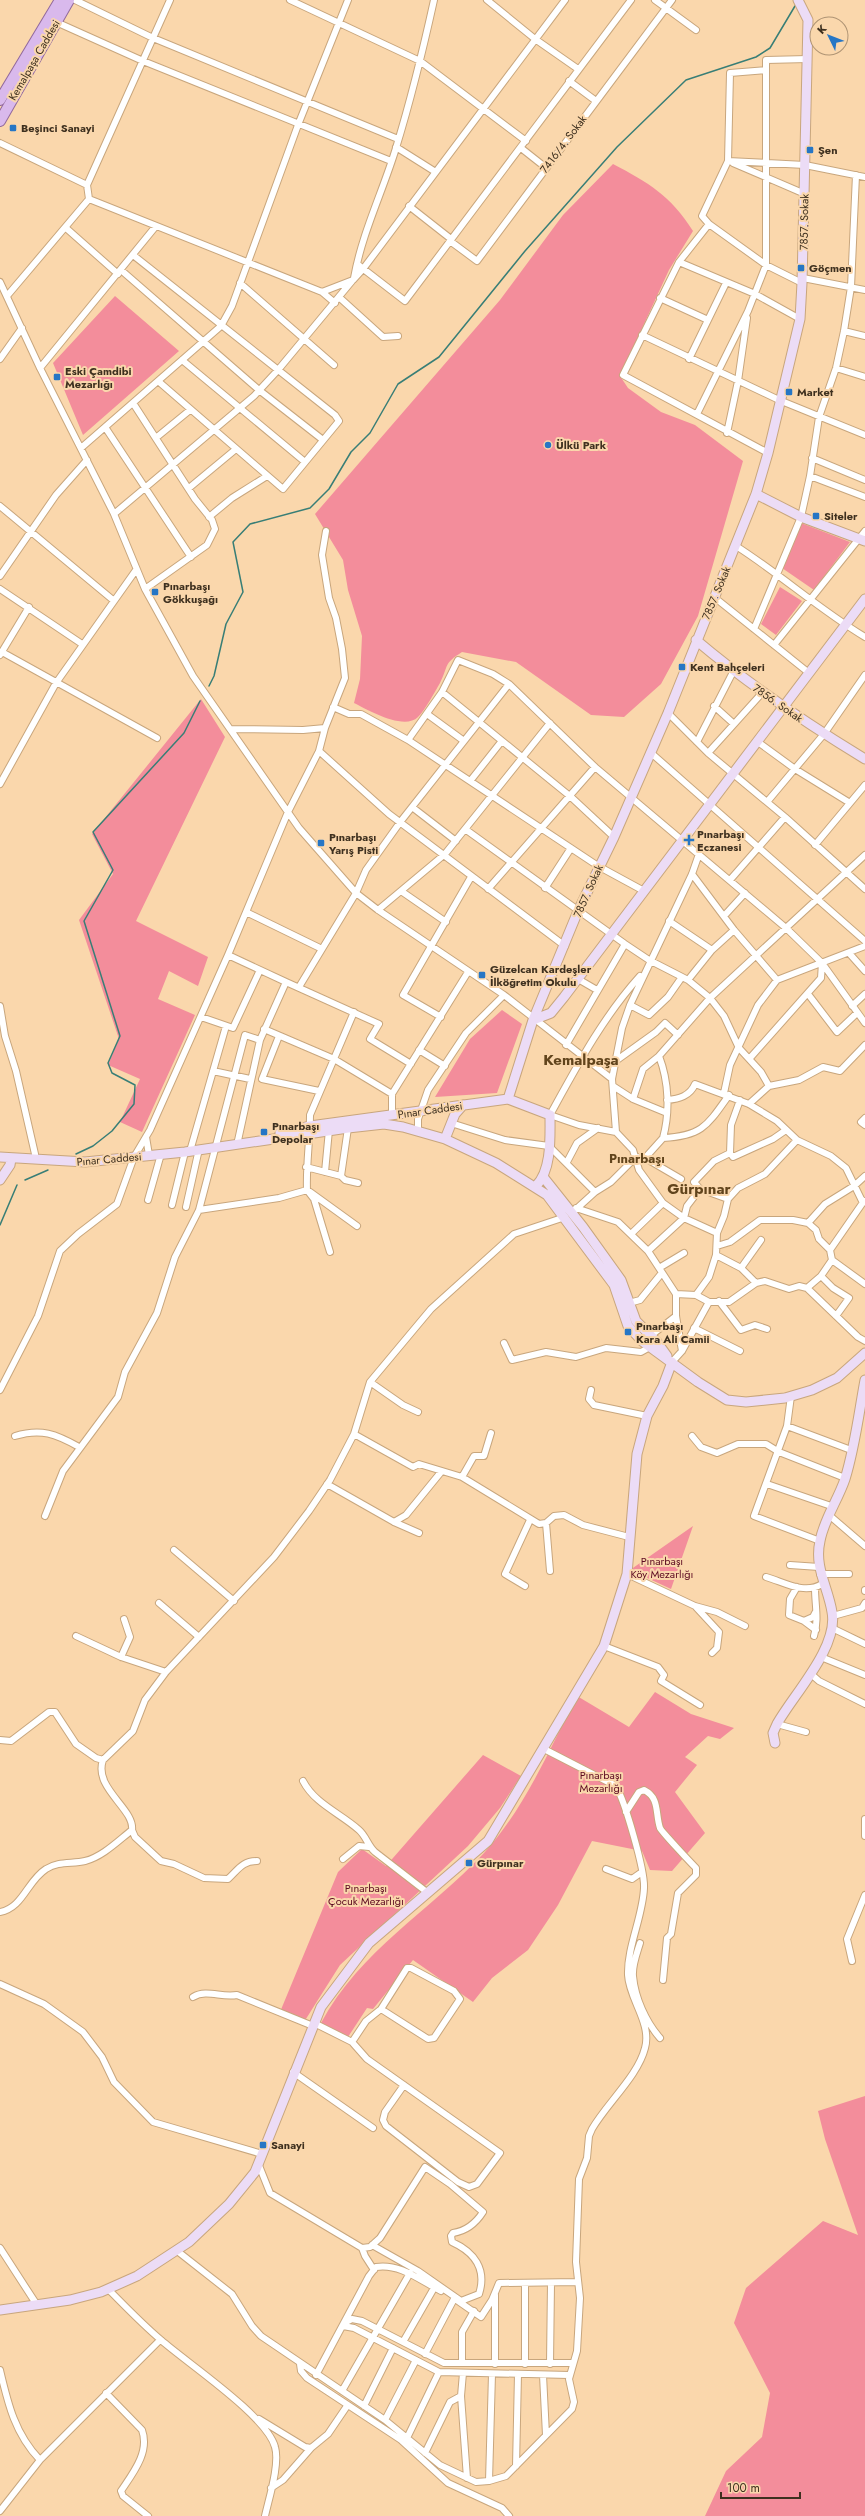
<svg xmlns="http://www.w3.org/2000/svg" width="865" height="2516" font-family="Jost,sans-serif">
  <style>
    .green { fill: #f38d9b }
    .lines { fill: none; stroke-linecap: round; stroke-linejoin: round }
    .stream { stroke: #387e76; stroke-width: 1.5 }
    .street-casing { stroke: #c8a67d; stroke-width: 8 }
    .secondary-casing { stroke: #c8a67d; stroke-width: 11 }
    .primary-casing { stroke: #926a9c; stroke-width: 12 }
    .street { stroke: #fff; stroke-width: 6 }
    .secondary { stroke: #ecdcf6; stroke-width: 9 }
    .primary { stroke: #d9b9ec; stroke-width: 10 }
    .poi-dot { fill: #2676c5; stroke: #fad7ac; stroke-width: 1.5 }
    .labels { text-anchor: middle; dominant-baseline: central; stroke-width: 4; stroke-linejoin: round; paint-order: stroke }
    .street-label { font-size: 11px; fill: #3e301f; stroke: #fad7ac }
    .poi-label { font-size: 11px; font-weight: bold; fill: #3e301f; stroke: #fad7ac; text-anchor: start }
    .park-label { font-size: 11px; fill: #5c0a21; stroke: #fad7ac }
    .quarter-label { font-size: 13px; font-weight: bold; fill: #61441c; stroke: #fad7ac }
    .district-label { font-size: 15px; font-weight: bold; fill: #61441c; stroke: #fad7ac }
  </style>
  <rect width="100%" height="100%" fill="#fad7ac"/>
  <path class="green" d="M613,164C649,183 670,195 693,231L669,270L620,376L628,388L661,412L695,425L743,461L698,616L661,684L624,717L591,715L516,662L462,652C443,664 449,665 440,683C434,693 426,709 418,717C404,731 368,710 354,703L360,679L362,636L348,590L343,560L315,514L500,300L563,215Z
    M115,296L179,351L83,435L53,363Z
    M801,523L850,542L814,590L782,568Z
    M780,587L802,601L776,635L761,624Z
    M201,699L225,737L136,921L208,957L198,986L169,971L158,999L195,1015L142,1132L120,1122L140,1079L108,1065L119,1039L79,920L113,874L92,834Z
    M502,1010L522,1024L497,1093L435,1097L470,1039Z
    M693,1526L671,1589L630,1570Z
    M655,1692L691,1714L734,1728L720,1739L708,1736L685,1757L697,1765L675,1792L705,1833L672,1871L650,1870L642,1851L592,1841L558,1905L528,1950L492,1978L473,2002L413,1960L373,2009L367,2008L348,2037L321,2023C361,1949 429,1912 484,1853C525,1808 549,1750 577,1696L629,1727Z
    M483,1755L521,1776L500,1808L468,1846L340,1965L304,2022L280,2012L338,1872L362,1849L386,1866Z
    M865,2096V2516H705L726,2471L762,2437L770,2393L734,2323L746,2288L823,2221L858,2235L825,2139L818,2111Z"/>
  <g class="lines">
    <path class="stream" d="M209,686L214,676L226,624L243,592L233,542L250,524L310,508L329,489L351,452L370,433L398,384L439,357L525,251L617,147L686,80L756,57L770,48L795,6
      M76,1154L93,1146L112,1131L134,1104L135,1085L112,1073L108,1063L120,1036L84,921L113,870L93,832L184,733L200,701
      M25,1180L48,1170
      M0,1225L17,1185"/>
    <g class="street-casing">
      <path id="street" d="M75,0L153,38L398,139
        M170,0L87,185L89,199L322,292L353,280L363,269L565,0
        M290,0L420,61L526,141
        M487,0L535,39L578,69
        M655,0L696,30
        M56,22L143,61L391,161
        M766,70L730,73L728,161L702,216L709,224L766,265L802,283
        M569,81L596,101
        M0,143L87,185
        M396,147L434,171
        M521,148L545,167
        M728,161L805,165L865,177
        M733,163L805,194
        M856,175L851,287L844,331L836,368L819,417L810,476L865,497
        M409,206L451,239
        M709,224L679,262L623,375L768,453
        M66,228L118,274
        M450,241L477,261L672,0
        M133,255L335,415L339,421L283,489L158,381
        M679,262L755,294L800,319
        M357,264L405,301L631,0
        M121,270L259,390L323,440
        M354,278C362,233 383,191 396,148C411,99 423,50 434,0
        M803,278L865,290
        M0,282L40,368L114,514L145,589L193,676L299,828L356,893L378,910L504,995L612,1079
        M240,283L334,365
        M322,292L335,303
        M7,296L89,199
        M340,298L383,337L398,336
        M660,298L708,320
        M844,331L865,336
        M642,335L779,400L865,435
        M0,359L22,328
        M689,359L726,283
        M182,360L305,462
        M40,368L156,226
        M836,368L865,377
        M133,403L195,499L212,520L215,529L207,545L145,589
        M697,414L748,311L766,265V60L808,59
        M105,427L191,557
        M727,433L738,381L747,318
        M157,437L190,410
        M81,448L221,326L232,306L298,125L348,0
        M812,458L865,480
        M189,488L236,449
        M0,506L113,600
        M114,514L254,396L278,370L352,281
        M209,517L232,498L267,476
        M736,546C780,574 820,610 865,637
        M0,576L56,495L87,460
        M0,589L82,644
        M714,597L809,673
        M754,629L801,517L810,476
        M774,645L865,531
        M2,652L157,738
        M0,655L29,607
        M442,692L571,797L614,837
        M714,706L734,724
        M333,707L349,714H361L408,740L598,866L644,891
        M668,713L708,753L785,817L865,889
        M427,714L464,741
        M231,729L303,730L325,728
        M408,740L442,692L458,660L493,674L509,684L595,767L786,928L822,963L865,1023
        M697,742L733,672
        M758,742L795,769L850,803
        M319,751L389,814L565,946
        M650,752L865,941
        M708,753L763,692
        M471,780L501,742
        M0,784L56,683L136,570
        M767,802L824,734L865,675
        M412,807L456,841
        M465,829L625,944L649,960L688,980L710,998L724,1016L739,1048L761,1072L769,1086
        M815,845L865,785
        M699,854L692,874L630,1005L622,1028L612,1079L616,1132L633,1150L639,1170L663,1203L684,1218L717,1233
        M692,874L734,930L777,980
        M730,880L785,817
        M545,888L571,848
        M488,889L595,767
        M401,891L446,922
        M378,910L445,854L550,723
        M246,912L322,949
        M724,916L745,893
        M669,921L712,950
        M849,953L865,971
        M228,955L286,982L260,1040L237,1145
        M578,979L597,990
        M688,980L712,950L734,930
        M286,982L379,1024L370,1039L411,1064
        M299,987L356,893L366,870L401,821L509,684
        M808,994L837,1032L857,1013
        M630,1005L649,1015L668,997L682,977
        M0,1006L5,1036L16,1071L35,1154V1160
        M852,1006L865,994
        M201,1017L233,1028L260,970
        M441,1017L403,995L471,877
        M264,1029L334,1059L392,1094
        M279,1036L262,1079L319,1091
        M566,1045L625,944
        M419,1050L445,1066
        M750,1058L821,978L822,963
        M617,1060L656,1032L665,1023L678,1035
        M213,1071L250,1079
        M613,1086L633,1099L667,1113
        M724,1093L730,1065L758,1005L777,980L865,946
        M633,1099L643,1069L659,1056
        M667,1100C679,1099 690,1096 695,1084L749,1104L777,1121L797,1140L831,1156L846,1168L863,1203
        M749,1104L769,1086L799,1080L823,1067L840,1071L865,1045
        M392,1116V1094L468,972
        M865,1118L861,1122L865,1125
        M451,1123L505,1140L549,1146L595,1192
        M348,1128L341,1176L345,1180L358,1183
        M418,1132V1119L428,1090L466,1033L504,995
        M616,1132L579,1125L550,1115C577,1066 603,1017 640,976
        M146,1137L149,1155
        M663,1138C670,1112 669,1082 659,1056L710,998L865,855
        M190,1151L226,1026
        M730,1153L731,1125L740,1100
        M636,1157L645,1158L663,1138C702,1136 707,1126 729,1095
        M645,1158L681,1179
        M567,1162L577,1143L598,1128
        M306,1167L341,1176
        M325,1172L329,1130
        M700,1189L694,1182L714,1161L730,1153L733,1157L773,1139L786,1130
        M307,1190L314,1199L330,1252
        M310,1192L357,1226
        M148,1200L161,1154
        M864,1201L830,1250L832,1260L865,1284
        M172,1205L185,1152
        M186,1207L199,1149
        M576,1208L618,1222L648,1251L676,1294L696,1295L709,1302L682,1351L672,1362
        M199,1210L279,1198L307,1190C306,1165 310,1140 310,1115L354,1012
        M574,1211L595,1192L611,1182L636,1157
        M808,1223L825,1204L854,1186L865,1176
        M631,1234L663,1203
        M717,1246L730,1242L760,1220H793L808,1223L816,1230L819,1239L830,1250
        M648,1251L684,1218L687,1206L700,1189L728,1199
        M716,1255L741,1268L756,1283
        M659,1268L684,1253
        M741,1268L761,1240
        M821,1276L833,1288L849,1298L836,1316
        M807,1288L858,1337L865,1341
        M676,1294V1316L682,1351
        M696,1295L709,1277L716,1255L717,1233L724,1216L728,1199L738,1188L765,1174L797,1140
        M719,1301L741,1330L755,1325L767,1329
        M709,1302H729L756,1283L765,1281L789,1289L799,1286L807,1288L821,1276L832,1260
        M629,1303L640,1300L661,1274
        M694,1328L740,1351
        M649,1337L676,1316
        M504,1343L512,1360L546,1352L576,1357L606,1348L641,1352L650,1347
        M370,1382L403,1405L418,1412
        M0,1390L38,1316L60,1251L78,1234L117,1204L134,1157L150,1130L228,955L288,812L319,751L325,728L345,678L342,649L336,618L329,598L322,555L326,531
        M591,1390L589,1399L594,1405L647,1416
        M791,1396L787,1426L754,1516L820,1541
        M787,1426L851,1450
        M354,1434L413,1467L419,1464L462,1477L539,1524L546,1523L554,1516L564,1515L583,1525L629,1537
        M15,1436C41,1428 56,1434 79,1447
        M692,1436L701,1447L717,1453L738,1444H766L779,1452L845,1478
        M462,1477L474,1456H484L491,1433
        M327,1484L394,1522L419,1533
        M767,1484L834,1507
        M829,1515L865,1546
        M45,1516L63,1471L118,1397L125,1372L157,1313L175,1257L199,1210L245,1035L260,1040
        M394,1522L406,1515L441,1472
        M546,1523L550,1571
        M174,1550L234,1601
        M790,1565L819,1567
        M627,1574L695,1606L717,1612L745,1626
        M820,1574H849
        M766,1577C784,1582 804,1595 822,1584
        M525,1586L505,1574L530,1520
        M797,1587L790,1599L789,1615L804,1621L813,1617L815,1613
        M865,1590V1591
        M159,1603L199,1637
        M695,1606L719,1632L717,1648L712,1653
        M833,1616L862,1608L865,1603
        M804,1621L816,1630
        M832,1628L865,1644
        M76,1636L121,1657L166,1672
        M814,1636C819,1620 815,1605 815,1588
        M604,1646L658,1667L664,1675L661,1681L700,1705
        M121,1657L130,1637L124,1619
        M821,1657L865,1675
        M811,1674L819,1681L865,1704
        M777,1724L806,1732
        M0,1740L11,1741L49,1712H55L76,1744L96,1758L103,1760L133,1731L145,1700L166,1672L274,1557L309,1511L330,1480L354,1434L370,1382L431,1309L514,1234L565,1217
        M303,1781C315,1804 340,1813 359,1830C366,1836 368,1846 375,1852L428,1893
        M626,1812L639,1792L644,1790C660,1798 655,1813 660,1828C661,1831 691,1863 696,1868V1875L678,1893L671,1934L667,1938L663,1980
        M865,1819V1836
        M132,1830L135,1837L161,1861L174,1864L204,1878L228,1879C238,1870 242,1861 257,1861
        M343,1859L359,1846L369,1847
        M606,1869L632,1879L642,1872
        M0,1912C23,1908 27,1881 46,1869C58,1861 72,1864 85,1861C102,1857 118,1841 132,1830C135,1809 93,1788 103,1760
        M640,1943C637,1953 632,1965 633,1976C635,1998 646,2022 660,2038
        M852,1961L847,1939L865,1895
        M0,1984L44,2004L83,2032L102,2057L114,2082L153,2122L262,2154
        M193,1997C207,1989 221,1998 237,1995L313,2026
        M314,2023L352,2042L367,2059L500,2153L477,2184L469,2187L458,2182L386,2126L383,2120L385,2112L404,2085
        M352,2042L366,2021L381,2009L407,1968H411L454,1991L460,1999L434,2038L428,2039L381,2009
        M293,2072L373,2128
        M258,2163L270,2193L362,2248L370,2247L380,2238L425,2167L450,2184L483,2212C476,2223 466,2231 453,2233L451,2236L452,2242C474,2252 487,2269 479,2294L461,2301L418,2271L372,2245
        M0,2248L37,2305
        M362,2248L365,2256L374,2270
        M176,2250L232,2294L252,2326L261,2336L385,2420L440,2465L476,2482L489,2481L506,2476L572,2409L574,2402L569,2379L577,2351L580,2298L576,2262L579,2179L587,2158L589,2136L592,2129C607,2103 638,2076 645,2048C652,2023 629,1999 628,1975C627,1947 643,1916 644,1888C645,1870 625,1802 616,1786L544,1749
        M108,2289C125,2306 142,2324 161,2340C187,2363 267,2416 275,2447C280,2464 269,2498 265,2516
        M458,2301L481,2317L492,2300L499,2283L578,2282
        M346,2322L352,2319L362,2321L444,2363H572
        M343,2326L354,2328L439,2372L569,2375
        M403,2342L434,2288
        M425,2354L454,2299
        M462,2363V2332L474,2311
        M300,2364L301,2371L307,2378L401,2440L448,2483L502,2508L509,2516
        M495,2364V2295
        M525,2364V2283
        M550,2364L551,2283
        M0,2370C8,2404 15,2434 40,2460L160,2340
        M463,2373L461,2396L467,2478
        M316,2375L369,2276L376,2267C400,2263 421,2281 441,2291
        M543,2375L546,2435
        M342,2391L410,2273
        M106,2393L142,2430C150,2452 133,2473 121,2491L123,2496L148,2516
        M364,2406L393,2348
        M259,2419L305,2447L311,2448L328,2434L347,2406
        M385,2420L416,2360
        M407,2438L439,2372
        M425,2453L450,2402L461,2396
        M516,2466L518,2374
        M489,2481L492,2374
        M271,2488L283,2480L311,2448
        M0,2511L40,2460"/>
    </g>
    <g class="secondary-casing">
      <path id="secondary" d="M756,494L801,517L865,541
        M696,640C749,685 806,723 865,759
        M533,1020L551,1013L564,997L865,599
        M508,1099L533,1020L578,911L614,837L668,713L756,494L768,453L800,319L802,283L808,20L798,0
        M280,1133L310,1126L508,1099L550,1115C550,1137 552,1170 536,1186
        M445,1139L455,1114L463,1105
        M0,1157L85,1162L185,1152L348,1128L384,1124L403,1127L445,1139L496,1163L547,1195L614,1285L628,1326L642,1341L698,1382L727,1400L746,1402L785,1398L812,1390L837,1378L865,1353
        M544,1178L583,1227L621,1280L636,1321L657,1342L667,1356
        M0,1180L10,1165L11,1159
        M775,1743L773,1733L777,1724C793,1695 839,1647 832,1612C828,1587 814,1567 820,1541C824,1519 838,1500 845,1479C855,1447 859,1412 865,1380
        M0,2310L70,2300L101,2292L137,2276L189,2242L229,2204L255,2172L321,2007L369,1943L488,1841L604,1646L627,1574L637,1454L647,1416L663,1386L672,1362"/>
    </g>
    <g class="primary-casing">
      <path id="primary" d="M0,100L60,0
        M0,121L69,0"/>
    </g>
    <use href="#street" class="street"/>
    <use href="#secondary" class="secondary"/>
    <use href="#primary" class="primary"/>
  </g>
  <g class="poi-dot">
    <rect x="9" y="124" width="8" height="8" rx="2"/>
    <rect x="806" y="146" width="8" height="8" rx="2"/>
    <rect x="797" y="264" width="8" height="8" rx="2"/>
    <rect x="53" y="373" width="8" height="8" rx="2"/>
    <rect x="785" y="388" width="8" height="8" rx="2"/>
    <circle cx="548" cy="445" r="4"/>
    <rect x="812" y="512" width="8" height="8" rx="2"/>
    <rect x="151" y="588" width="8" height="8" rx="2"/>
    <rect x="678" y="663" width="8" height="8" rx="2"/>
    <path d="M687 834h4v4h4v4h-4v4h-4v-4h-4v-4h4z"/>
    <rect x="317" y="839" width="8" height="8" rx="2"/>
    <rect x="478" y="971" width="8" height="8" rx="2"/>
    <rect x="260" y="1128" width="8" height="8" rx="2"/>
    <rect x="624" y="1328" width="8" height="8" rx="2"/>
    <rect x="465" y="1859" width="8" height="8" rx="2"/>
    <rect x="259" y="2141" width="8" height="8" rx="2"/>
  </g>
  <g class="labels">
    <g class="street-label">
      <text transform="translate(34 60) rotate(-60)">Kemalpaşa Caddesi</text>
      <text transform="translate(563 144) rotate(-53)">7416/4. Sokak</text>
      <text transform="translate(804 222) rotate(-89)">7857. Sokak</text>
      <text transform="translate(716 593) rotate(-67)">7857. Sokak</text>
      <text transform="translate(778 703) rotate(35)">7856. Sokak</text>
      <text transform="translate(588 891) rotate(-66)">7857. Sokak</text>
      <text transform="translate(430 1110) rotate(-8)">Pınar Caddesi</text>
      <text transform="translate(109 1159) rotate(-5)">Pınar Caddesi</text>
    </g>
    <g class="poi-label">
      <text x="21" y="128">Beşinci Sanayi</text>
      <text x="818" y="150">Şen</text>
      <text x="809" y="268">Göçmen</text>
      <text x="65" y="371">Eski Çamdibi<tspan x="65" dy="13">Mezarlığı</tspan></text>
      <text x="797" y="392">Market</text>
      <text x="556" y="445">Ülkü Park</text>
      <text x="824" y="516">Siteler</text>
      <text x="163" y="586">Pınarbaşı<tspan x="163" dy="13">Gökkuşağı</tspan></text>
      <text x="690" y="667">Kent Bahçeleri</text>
      <text x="697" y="834">Pınarbaşı<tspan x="697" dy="13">Eczanesi</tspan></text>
      <text x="329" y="837">Pınarbaşı<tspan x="329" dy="13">Yarış Pisti</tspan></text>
      <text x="490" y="969">Güzelcan Kardeşler<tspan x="490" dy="13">İlköğretim Okulu</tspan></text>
      <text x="272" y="1126">Pınarbaşı<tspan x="272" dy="13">Depolar</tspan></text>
      <text x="636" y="1326">Pınarbaşı<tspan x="636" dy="13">Kara Ali Camii</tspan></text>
      <text x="477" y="1863">Gürpınar</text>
      <text x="271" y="2145">Sanayi</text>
    </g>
    <g class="park-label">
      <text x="662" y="1561">Pınarbaşı<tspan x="662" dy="13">Köy Mezarlığı</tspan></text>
      <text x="601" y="1775">Pınarbaşı<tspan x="601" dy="13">Mezarlığı</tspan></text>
      <text x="366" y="1888">Pınarbaşı<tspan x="366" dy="13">Çocuk Mezarlığı</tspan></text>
    </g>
    <g class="quarter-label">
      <text x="637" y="1158">Pınarbaşı</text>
    </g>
    <g class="district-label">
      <text x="581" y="1060">Kemalpaşa</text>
      <text x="699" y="1189">Gürpınar</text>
    </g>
  </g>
  <g transform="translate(829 36) rotate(313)"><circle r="19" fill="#fad7ac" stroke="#af9474"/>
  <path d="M0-3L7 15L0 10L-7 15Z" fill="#2676c5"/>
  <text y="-6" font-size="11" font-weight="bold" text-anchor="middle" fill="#3e301f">K</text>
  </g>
  <path d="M721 2492v6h79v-6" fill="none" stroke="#3e301f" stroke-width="2"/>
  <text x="727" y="2492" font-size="12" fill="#3e301f" stroke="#fad7ac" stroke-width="3" paint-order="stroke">100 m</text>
</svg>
